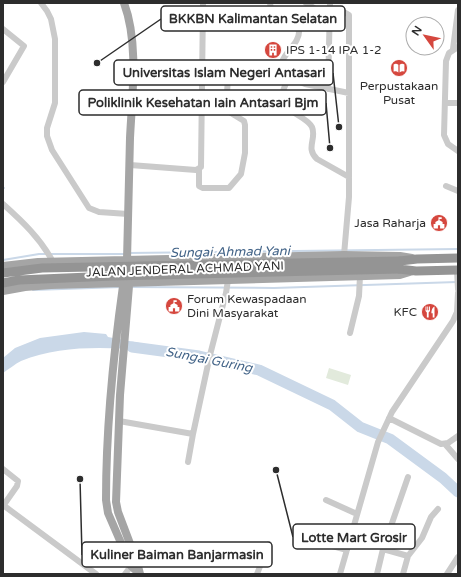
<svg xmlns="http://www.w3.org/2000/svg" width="461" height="577" font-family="'Varela Round',sans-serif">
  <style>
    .green { fill: #e2eadc }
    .water { fill: #cad8e8 }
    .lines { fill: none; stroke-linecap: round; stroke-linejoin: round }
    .stream { stroke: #cad8e8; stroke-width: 2 }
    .river { stroke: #cad8e8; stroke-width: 11 }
    .minor { stroke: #cacaca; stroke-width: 6 }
    .major { stroke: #a5a5a5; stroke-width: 8 }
    .highway { stroke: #949494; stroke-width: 9 }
    .highway-bridge { stroke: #949494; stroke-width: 9 }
    .labels { text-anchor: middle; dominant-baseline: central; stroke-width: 4; stroke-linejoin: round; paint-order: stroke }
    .poi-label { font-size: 12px; fill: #2d2d2d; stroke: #fff; text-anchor: start }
    .street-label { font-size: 12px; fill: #2d2d2d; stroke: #fff }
    .water-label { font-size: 13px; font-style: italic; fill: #436488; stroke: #fff }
    .leader { fill: none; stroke: #2d2d2d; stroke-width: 1.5 }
    .callout-dot { fill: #2d2d2d; stroke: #fff; stroke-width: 1.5 }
    .callout { fill: #fff; stroke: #2d2d2d; stroke-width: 1.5 }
    .callout-label { font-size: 13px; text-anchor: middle; font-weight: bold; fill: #2d2d2d }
  </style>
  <rect width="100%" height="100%" fill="#fff"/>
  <path class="green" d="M329,368L351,375L348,385L326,378Z"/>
  <path class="water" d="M84,332L106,334L108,337L145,344V350C104,347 60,345 21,361C15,364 9,369 3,373V358L15,348L40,338Z"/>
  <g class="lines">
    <path class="stream" d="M3,188H4
      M129,253L458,249
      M3,260L39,254H125
      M131,287L274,288L457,282
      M33,290L121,287"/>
    <path class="river" d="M132,347L199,356L259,370L332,405L360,427L390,439L443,478L458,492"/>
    <path class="minor" d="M41,3L47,11L51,19L55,39V103L47,128V136L52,150L89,208L99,212L128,214
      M270,3L272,15L299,30C301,47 271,58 285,76L305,84L349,93
      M306,3L330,18
      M330,10L344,12L349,15V197L344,255
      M3,29L24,46L3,82
      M458,47L449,53L446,61L444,135L448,144L458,151
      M453,49L458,10
      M134,75H203L228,77L226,110L244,121L245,125V153L241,174L229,188H203L199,186V169
      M288,78C286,85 279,96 283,102C288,113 307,117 312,127C317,139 305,148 317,159L349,177
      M328,89L330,3
      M445,103H458
      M130,165L196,170L201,167L203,3
      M446,186L458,191
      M3,204C22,221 41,239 53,262
      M457,270L458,289
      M350,333L359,296L360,276
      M389,418L441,444L448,443L458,436
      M119,421L193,434L210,355L226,293L228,280
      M445,444L458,459
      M188,462L193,434
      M3,469L18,481L17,486L3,506
      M326,500L357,514
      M3,505L96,574
      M307,539L347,550
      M383,549L408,556
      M125,574L131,566
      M257,574L269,544
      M340,574L378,442L392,412L453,321L457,312L458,293
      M377,574L383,549L408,477
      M403,574L408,556L422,538L431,517L438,509
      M447,574L458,557"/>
    <path class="major" d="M124,3C139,43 132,96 130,138C129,179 128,219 127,260L126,282L129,286L120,395L116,502L118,512L137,562L140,574
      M3,266L38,262L344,255L400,256L412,258
      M126,282L123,286C113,357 106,428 106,500L108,513L131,566L140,574
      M3,291L25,287L51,285L400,275L413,271"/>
    <path class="highway" d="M400,261L417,259L458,258
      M399,269L416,271L458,270"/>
    <path class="highway-bridge" d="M3,273L42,268L400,261
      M3,283L19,280L113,276L399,269"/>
  </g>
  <defs>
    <g id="building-disc" transform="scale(0.9)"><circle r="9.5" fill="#d5473e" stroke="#fff"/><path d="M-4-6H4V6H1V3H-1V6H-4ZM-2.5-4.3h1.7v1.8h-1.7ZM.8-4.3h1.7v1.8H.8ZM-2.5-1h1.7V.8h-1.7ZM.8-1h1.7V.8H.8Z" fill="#fff"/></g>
    <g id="library-disc" transform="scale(0.9)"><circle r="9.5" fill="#d5473e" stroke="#fff"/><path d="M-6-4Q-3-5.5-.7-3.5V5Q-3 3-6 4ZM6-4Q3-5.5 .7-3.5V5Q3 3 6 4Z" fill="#fff"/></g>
    <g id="civic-disc" transform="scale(0.9)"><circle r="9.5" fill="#d5473e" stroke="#fff"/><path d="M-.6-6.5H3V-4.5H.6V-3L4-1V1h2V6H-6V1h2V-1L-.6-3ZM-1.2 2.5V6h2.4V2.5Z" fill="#fff"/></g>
    <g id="restaurant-disc" transform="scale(0.9)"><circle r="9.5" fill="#d5473e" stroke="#fff"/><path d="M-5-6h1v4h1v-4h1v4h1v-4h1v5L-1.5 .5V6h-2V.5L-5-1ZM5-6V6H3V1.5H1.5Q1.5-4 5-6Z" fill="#fff"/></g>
  </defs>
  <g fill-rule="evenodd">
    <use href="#building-disc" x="273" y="50"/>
    <use href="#library-disc" x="399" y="68"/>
    <use href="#civic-disc" x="439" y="223"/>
    <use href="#civic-disc" x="174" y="306"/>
    <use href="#restaurant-disc" x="430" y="312"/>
  </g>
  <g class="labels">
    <g class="poi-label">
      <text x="286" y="50">IPS 1-14 IPA 1-2</text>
      <text x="399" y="86" text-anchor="middle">Perpustakaan<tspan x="399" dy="14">Pusat</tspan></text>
      <text x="426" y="223" text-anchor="end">Jasa Raharja</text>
      <text x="187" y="299">Forum Kewaspadaan<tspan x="187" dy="14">Dini Masyarakat</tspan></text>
      <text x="417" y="312" text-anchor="end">KFC</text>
    </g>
    <g class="street-label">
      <text transform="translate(185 269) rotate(-2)">JALAN JENDERAL ACHMAD YANI</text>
    </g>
    <g class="water-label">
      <text transform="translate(230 252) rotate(-1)">Sungai Ahmad Yani</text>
      <text transform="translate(209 360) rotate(11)">Sungai Guring</text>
    </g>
  </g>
  <path class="leader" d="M97 63L161 19M339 127L333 73M330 148L326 103M276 470L293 537M80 479L82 555"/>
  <g class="callout-dot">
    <circle cx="97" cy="63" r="4"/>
    <circle cx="339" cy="127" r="4"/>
    <circle cx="330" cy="148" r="4"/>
    <circle cx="276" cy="470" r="4"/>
    <circle cx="80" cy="479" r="4"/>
  </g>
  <g class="callout">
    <rect x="161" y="6" width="184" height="25" rx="4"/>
    <rect x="114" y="60" width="219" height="25" rx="4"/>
    <rect x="79" y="90" width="247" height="25" rx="4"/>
    <rect x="293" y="524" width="122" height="25" rx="4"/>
    <rect x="82" y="542" width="190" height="25" rx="4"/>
  </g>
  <g class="callout-label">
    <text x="253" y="23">BKKBN Kalimantan Selatan</text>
    <text x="224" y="77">Universitas Islam Negeri Antasari</text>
    <text x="203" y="107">Poliklinik Kesehatan Iain Antasari Bjm</text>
    <text x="354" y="542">Lotte Mart Grosir</text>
    <text x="177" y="559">Kuliner Baiman Banjarmasin</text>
  </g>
  <rect width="461" height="577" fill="none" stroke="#2d2d2d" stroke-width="8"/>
  <g transform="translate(425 36) rotate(303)"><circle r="19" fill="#ffffff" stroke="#ababab"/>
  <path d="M0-3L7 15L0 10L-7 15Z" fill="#d5473e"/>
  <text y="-6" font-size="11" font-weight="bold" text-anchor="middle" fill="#2d2d2d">N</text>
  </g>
</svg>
